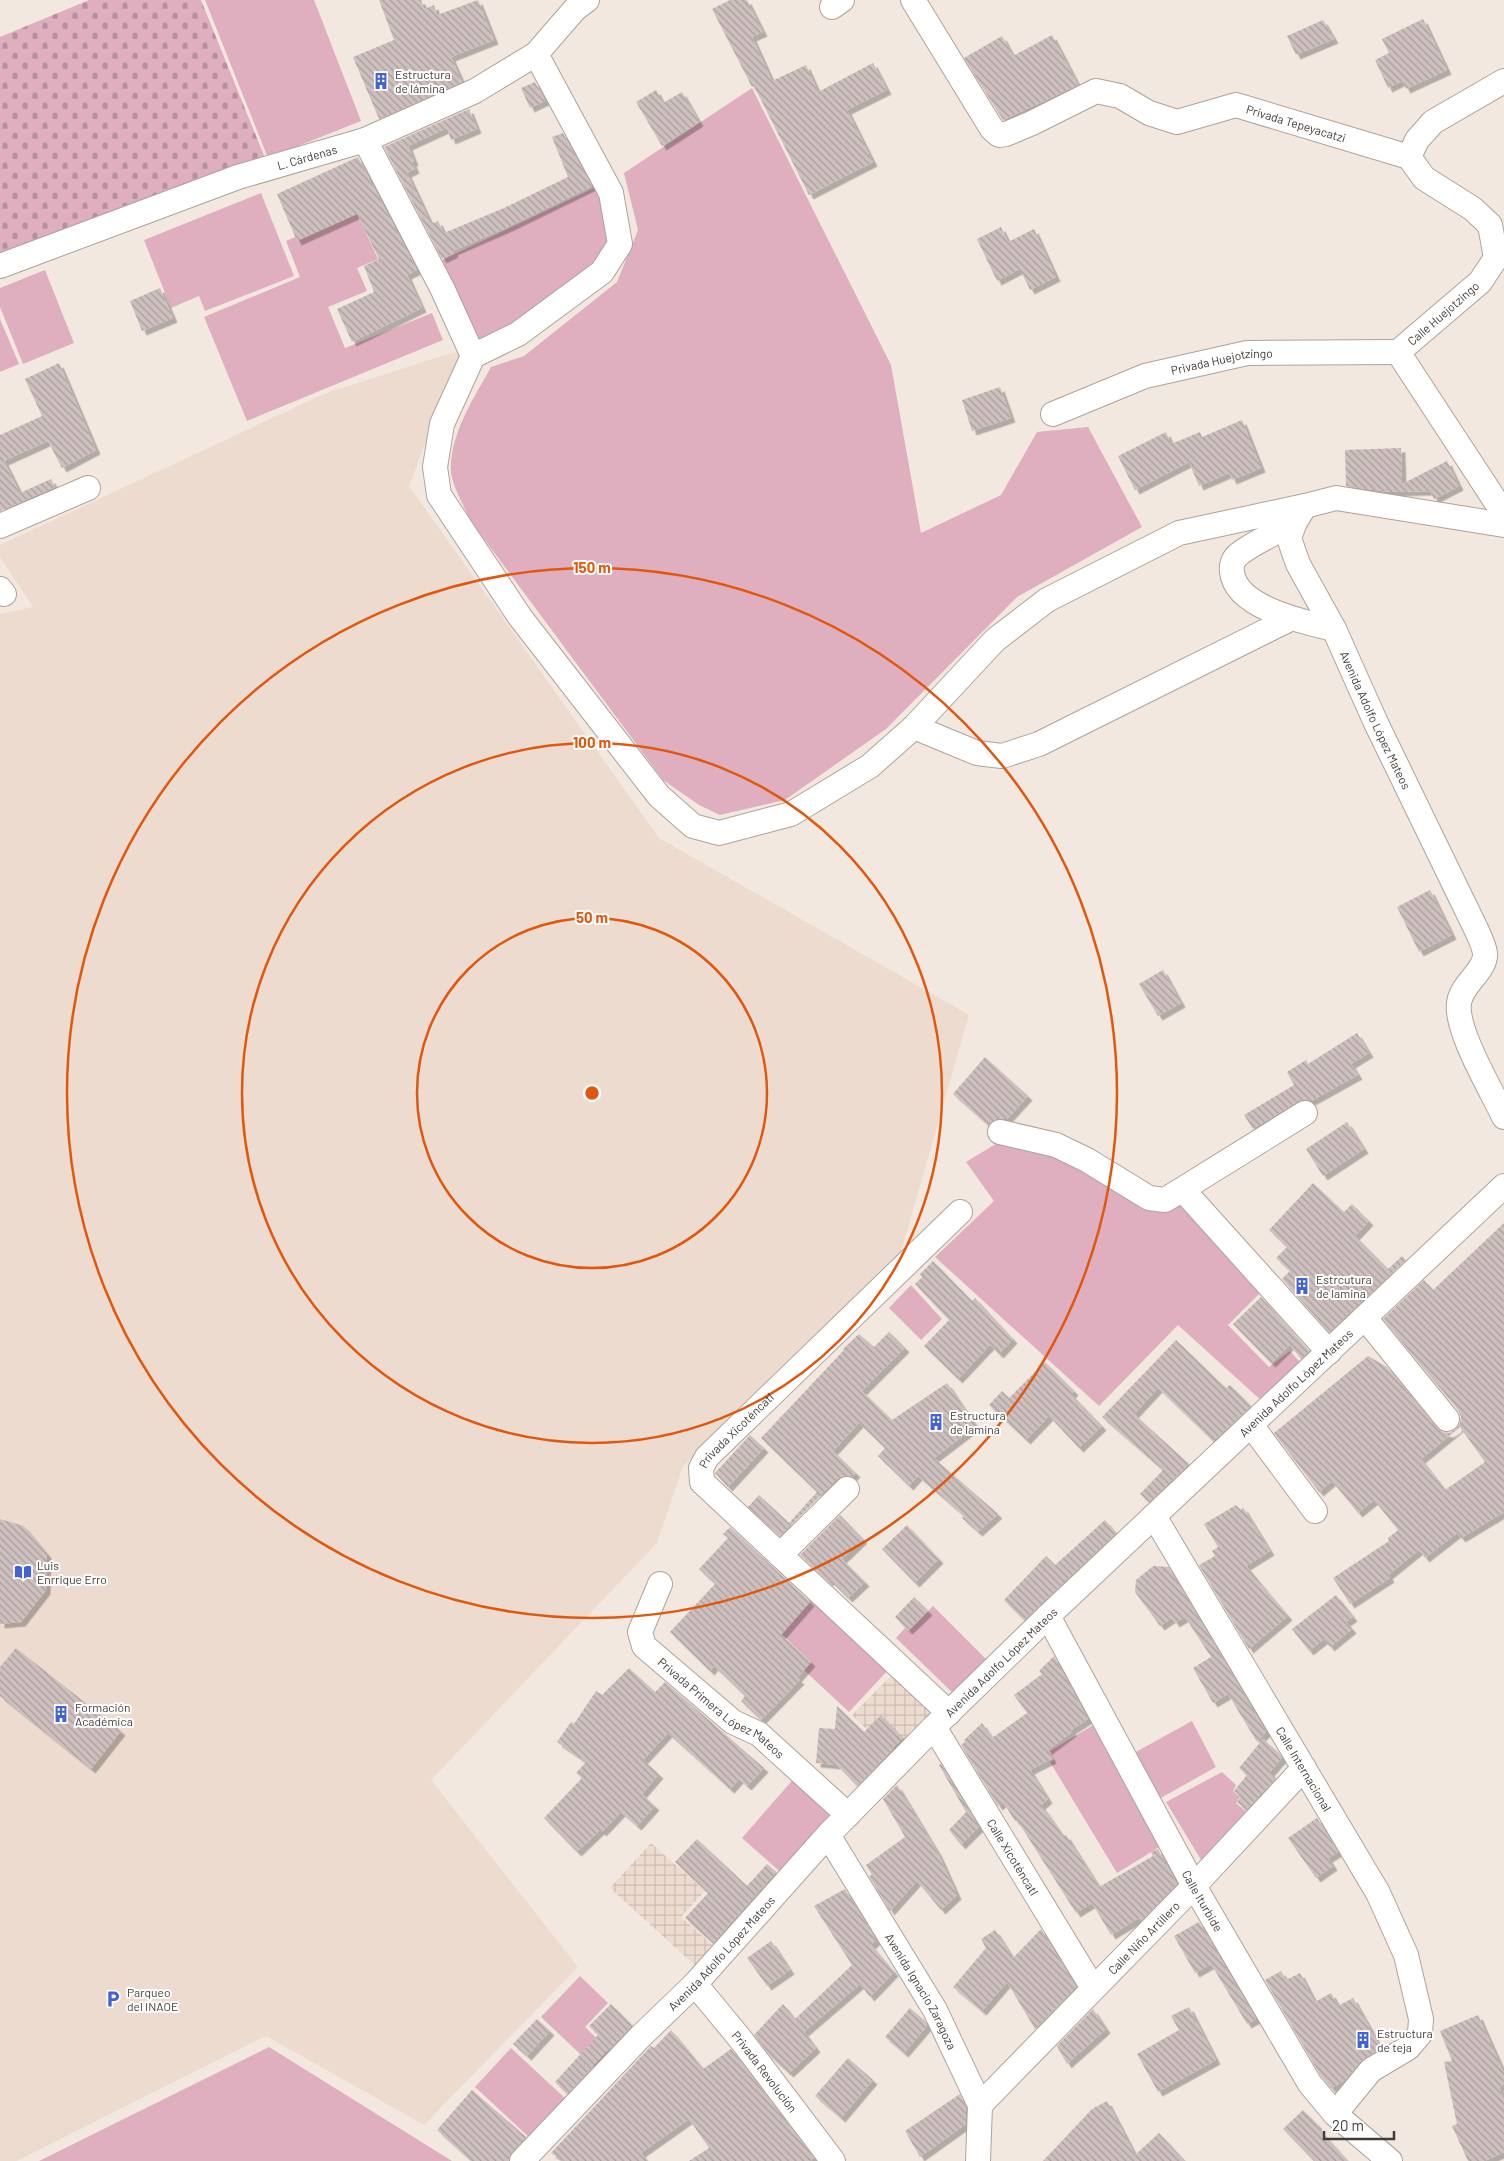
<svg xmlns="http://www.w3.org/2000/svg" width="1504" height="2161" font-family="Barlow,sans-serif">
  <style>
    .built { fill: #eddbcf }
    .industrial { fill: url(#industrial-grid) }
    .green { fill: #dfafbf }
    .cemetery { fill: url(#cemetery-stones) }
    .building { fill: url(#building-back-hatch); fill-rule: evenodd; filter: url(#shadow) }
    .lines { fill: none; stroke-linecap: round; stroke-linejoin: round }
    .minor-casing { stroke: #ada39b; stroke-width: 26 }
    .minor { stroke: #fff; stroke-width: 24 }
    .ring { fill: none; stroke: #e0580e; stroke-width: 2.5 }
    .labels { text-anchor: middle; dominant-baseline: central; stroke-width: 4; stroke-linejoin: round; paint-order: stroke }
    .poi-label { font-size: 12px; fill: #413c39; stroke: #fff; text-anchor: start }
    .street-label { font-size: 12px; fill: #413c39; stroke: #fff }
    .centre { fill: #e0580e; stroke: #fff; stroke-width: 2.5 }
    .ring-label { font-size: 15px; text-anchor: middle; font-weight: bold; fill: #e0580e; stroke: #fff; stroke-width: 4; stroke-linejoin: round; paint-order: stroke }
  </style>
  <defs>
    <pattern id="industrial-grid" width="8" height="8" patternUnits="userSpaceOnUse" patternTransform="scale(1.25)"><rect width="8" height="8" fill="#eddbcf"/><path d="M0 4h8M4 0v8" fill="none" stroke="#ccbdb2"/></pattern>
    <pattern id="cemetery-stones" width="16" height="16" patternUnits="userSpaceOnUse" patternTransform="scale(1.25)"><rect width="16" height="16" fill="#dfafbf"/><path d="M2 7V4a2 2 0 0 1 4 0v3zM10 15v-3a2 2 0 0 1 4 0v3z" fill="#b6909c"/></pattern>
    <pattern id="building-back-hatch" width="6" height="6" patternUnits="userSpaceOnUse" patternTransform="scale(1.25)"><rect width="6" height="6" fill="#cec0be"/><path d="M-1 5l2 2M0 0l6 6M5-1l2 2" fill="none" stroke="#a99d9b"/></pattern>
    <filter id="shadow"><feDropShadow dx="4.5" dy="4.5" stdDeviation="0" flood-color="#0004"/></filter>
  </defs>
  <rect width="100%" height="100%" fill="#f3e8e0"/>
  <path class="built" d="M461,350L409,486L659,838L969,1015L901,1252L683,1466L657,1543L431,1780L578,1967L424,2125L266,2036L17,2161H0V614L33,607L0,557V545L326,393Z"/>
  <path class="industrial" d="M893,1674L936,1716L896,1758L852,1715Z
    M651,1843L705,1891L681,1917L717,1949L699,1969L610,1888Z"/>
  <path class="green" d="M205,0H314L361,121L268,158Z
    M752,88L891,365L921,533L1001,495L1037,432L1088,427L1142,527L1017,597L886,729L785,800L720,815L699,805L663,780L470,520C465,508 452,485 451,472C449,435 474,398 491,367L524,356L617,282L638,230L624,173Z
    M596,187L604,197L616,244L597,269L513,330L476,346L436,263Z
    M261,193L294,276L205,311L199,296L171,308L144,240Z
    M356,211L378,259L357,268L367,291L328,307L345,348L432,313L443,340L247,421L204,317L300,277L286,241Z
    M45,270L74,343L23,364L0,307V288Z
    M0,319L19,364L0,372Z
    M1004,1139L1184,1196L1260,1293L1228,1325L1269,1367L1290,1351L1305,1368L1264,1403L1178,1325L1099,1406L935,1257L994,1201L966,1162Z
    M911,1285L942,1319L921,1340L889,1308Z
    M813,1596L890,1668L849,1712L804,1670L811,1662L779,1632Z
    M933,1606L992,1665L958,1698L896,1638L905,1628L909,1631Z
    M1192,1721L1216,1767L1159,1799L1134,1753Z
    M1095,1724L1166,1843L1117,1873L1050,1762L1055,1759L1050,1751Z
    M1222,1772L1236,1785L1233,1791L1240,1797L1236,1803L1250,1815L1206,1868L1166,1802Z
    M797,1775L841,1814L786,1877L742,1838Z
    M580,1976L608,2003L585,2027L612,2053L597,2070L541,2017Z
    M269,2047L452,2161H39Z
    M511,2048L567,2100L531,2139L475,2087Z"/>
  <path class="cemetery" d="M89,0H201L265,158L0,260V37Z"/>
  <path class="building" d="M379,0H421L424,9L434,5L437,15L478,0L494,40L451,57L462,82L379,119L353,57L394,40Z
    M730,0H747L763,32L752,37L772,81L806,65L818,92L873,63L887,90L847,110L873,162L809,195L754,86L752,87L712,9Z
    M1423,19L1447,70L1406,89L1402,81L1388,88L1375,60L1389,53L1382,39Z
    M1323,20L1334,39L1296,55L1287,36Z
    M1052,35L1078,85L1003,120L964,58L1002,36L1013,56Z
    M535,82L545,101L530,108L521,88Z
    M656,90L663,103L682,92L699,122L662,146L636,102Z
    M469,109L477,129L451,140L447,128L408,146L414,161L412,162L415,169L407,173L431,224L438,221L444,233L504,208L568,177L552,137L563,133L592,186L508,227L453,251L454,253L442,259L384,147Z
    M358,157L417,270L407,275L422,308L352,342L337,309L374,292L364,266L379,259L357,214L297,241L277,194Z
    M1001,227L1008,242L1034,229L1056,277L1030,290L1020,269L997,281L977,239Z
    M160,288L173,318L142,331L130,301Z
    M59,363L96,450L62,468L48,441L4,461L20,493L51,479L55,487L0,511V435L42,416L25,379Z
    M1000,387L1011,418L972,431L962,400Z
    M1242,420L1261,468L1232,480L1229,473L1199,486L1189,462L1135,490L1118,456L1166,432L1171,444L1200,432L1202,437Z
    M1401,448L1402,484L1447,461L1459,486L1434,499L1430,491L1388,492L1346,486L1345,450Z
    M1430,890L1452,935L1419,952L1397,907Z
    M1163,970L1181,1003L1158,1016L1139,984Z
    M1357,1033L1369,1053L1351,1064L1358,1075L1311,1101L1304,1099L1298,1101L1253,1129L1244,1115L1294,1085L1287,1072L1306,1060L1308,1064Z
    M985,1057L1028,1096L1007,1119H996L988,1125L953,1094Z
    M1347,1122L1364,1149L1323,1176L1306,1149Z
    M1313,1183L1344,1212L1352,1204L1369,1221L1355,1236L1388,1269L1402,1256L1406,1260L1329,1332L1282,1279L1290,1271L1276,1258L1287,1247L1269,1230Z
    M1504,1223V1512L1461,1538L1457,1533L1425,1558L1419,1550L1388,1575L1390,1578L1350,1604L1333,1578L1389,1541L1388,1538L1398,1530L1374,1500L1358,1513L1332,1481L1319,1492L1274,1433L1368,1356L1387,1367L1437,1428L1443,1432L1449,1433L1456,1429L1460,1423L1461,1417L1458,1410L1383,1319L1424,1280L1433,1290ZM1460,1427L1485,1462L1445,1490L1421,1459Z
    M933,1261L972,1301L975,1298L1013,1339L999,1354L990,1345L958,1379L924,1346L949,1320L915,1284L922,1277L920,1274Z
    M1261,1297L1309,1351L1301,1359L1290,1345L1271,1363L1233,1324Z
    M889,1332L905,1348L862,1391L892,1420L947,1383L976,1426L934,1458L998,1514L978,1532L962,1518L964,1516L918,1476L909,1486L878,1456L885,1448L859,1423L833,1451L856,1473L852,1477L844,1476L837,1479L780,1536L748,1507L759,1495L789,1523L817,1492L761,1438L844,1350L843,1349L859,1334L874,1347Z
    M1176,1340L1226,1388L1230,1385L1251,1406L1213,1441L1158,1388L1134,1414L1189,1464L1149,1502L1140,1494L1163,1470L1102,1417Z
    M1045,1362L1074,1391L1071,1394L1102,1426L1079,1448L1049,1416L1026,1440L989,1405L1002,1391L1009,1398Z
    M750,1435L764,1448L728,1487L715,1473Z
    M1236,1505L1241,1510L1243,1507L1270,1551L1246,1566L1288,1616L1249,1649L1199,1565L1215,1556L1212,1551L1218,1547L1204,1524Z
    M840,1515L863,1539L842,1559L865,1582L848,1598L830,1580L829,1582L800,1555Z
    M0,1519L24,1526L47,1554L46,1590L21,1622L0,1624Z
    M1105,1520L1116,1533L1024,1620L1004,1600L1046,1556L1055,1565Z
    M907,1525L939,1559L915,1583L882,1549Z
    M730,1527L810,1602L781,1635L811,1662L797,1678L800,1680L761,1720L741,1701L745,1696L714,1666L710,1671L670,1632L715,1584L699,1569L728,1538L723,1534Z
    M1153,1566L1169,1567L1266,1732L1257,1742L1228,1694L1213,1703L1193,1668L1211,1657L1185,1617L1175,1623L1172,1618L1160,1626L1135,1592L1136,1580Z
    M1336,1595L1353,1617L1346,1622L1352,1629L1330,1647L1324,1639L1309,1651L1292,1629Z
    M914,1597L928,1611L908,1630L895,1617Z
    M16,1648L121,1731L91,1769L0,1696V1667Z
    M1054,1656L1088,1719L1071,1730L1072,1732L1048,1750L1052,1759L1030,1770L1048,1799L1041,1805L1063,1836L1066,1835L1099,1887L1153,1856L1151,1852L1158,1849L1177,1884L1141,1921L1139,1918L1111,1935L1092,1903L1076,1913L1017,1820L1015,1821L1003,1802L998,1806L961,1745L965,1742L964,1740L982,1723L992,1738L1027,1713L1014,1695L1042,1674L1039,1671Z
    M629,1668L655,1692L665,1682L764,1768L747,1786L739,1779L730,1789L668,1733L643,1760L659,1774L642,1794L655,1806L637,1826L621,1812L602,1832L600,1830L577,1852L544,1818L582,1778L576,1773L586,1762L557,1742L571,1722L574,1724L596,1691L602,1695Z
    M837,1706L864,1732L881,1715L903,1738L857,1786L837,1765L816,1763L819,1728L835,1729Z
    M1263,1739L1278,1752L1282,1758L1269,1773L1276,1778L1246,1810L1237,1802L1241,1797L1234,1791L1247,1775L1239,1768Z
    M941,1764L979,1827L961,1845L949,1830L966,1812L939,1765Z
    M897,1785L938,1853L957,1895L941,1910L917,1881L890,1911L869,1876L872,1875L866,1865L905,1837L883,1799Z
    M1317,1818L1338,1852L1328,1858L1333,1866L1316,1878L1288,1838Z
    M697,1839L747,1886L767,1864L776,1872L713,1943L685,1918L708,1893L675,1862Z
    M845,1889L876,1940L871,1945L894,1972L870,1997L860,1984L804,2032L816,2048L789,2073L772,2058L754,2035L783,2004L795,2019L852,1965L814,1906Z
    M1199,1922L1256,2019L1247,2024L1211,1964L1195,1973L1174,1936Z
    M1041,1929L1076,1987L1035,2029L1007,1982L982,2011L953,1987L986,1948L981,1939L995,1930L1013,1958Z
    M771,1941L790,1970L767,1986L747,1958Z
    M1281,1971L1286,1980L1300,1973L1315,2002L1331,1993L1338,2006L1353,1998L1381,2048L1361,2061L1344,2081L1331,2088L1321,2076L1265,1980Z
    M611,2004L632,2025L567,2094L555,2082L598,2035L589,2026Z
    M1189,2007L1216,2060L1158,2092L1137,2054L1179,2030L1171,2016Z
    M910,2008L925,2021L927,2026L904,2053L885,2037Z
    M1093,2009L1106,2029L1067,2064L1057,2046Z
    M1478,2015L1504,2073V2084L1499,2087L1504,2100V2152L1485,2161H1468L1452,2126L1457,2124L1444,2062L1452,2061L1440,2031Z
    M537,2019L550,2031L527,2056L513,2044Z
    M671,2030L703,2069L731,2049L814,2158L810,2161H689L709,2148L689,2119L641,2153L647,2161H564L551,2153L651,2046L654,2048Z
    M848,2058L873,2080L841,2118L815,2096Z
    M472,2090L526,2137L512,2152L508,2161H471L437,2130Z
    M960,2094L966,2108V2124L920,2157L905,2131Z
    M1107,2101L1135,2155L1159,2133L1185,2161H1043L1092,2109Z
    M1303,2110L1318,2125L1317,2127L1348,2161H1314L1283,2129Z"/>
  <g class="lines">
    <g class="minor-casing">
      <g id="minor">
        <path id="s1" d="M913,0L992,129L999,135L1006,134L1032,123L1096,91L1120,96L1149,113L1177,122L1236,105L1409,157"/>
        <path d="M832,7L842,0"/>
        <path d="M365,140L443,290L473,356L518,334L602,272L620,244L611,193L536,54"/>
        <path d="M1409,157L1424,178L1473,209L1490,225L1496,258L1480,282L1398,352L1504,514"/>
        <path d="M1409,157L1417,140L1433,122L1504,81"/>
        <path id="s2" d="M0,266L238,177L365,140L475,91L536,54L575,9L587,0"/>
        <path d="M473,356L442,424L435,467L439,495L520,617L659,796L693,826L719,833L791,814L870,766L914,727L995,640L1047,600L1179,533L1305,506"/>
        <path id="s3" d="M1053,414L1145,376L1247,353L1398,352"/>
        <path d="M1295,522C1281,530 1249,545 1238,555C1233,559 1231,566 1232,572C1236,608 1304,622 1334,629"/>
        <path id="s4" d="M1504,525L1336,498L1305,506L1295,522L1289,538L1298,564L1334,629L1376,723L1477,931C1480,938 1484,946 1485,953C1487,970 1461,984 1459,1003C1455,1030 1492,1091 1504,1117"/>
        <path d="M0,526L88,488"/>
        <path d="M0,589L4,594"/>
        <path d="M914,727L977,753L1002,756L1039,744L1290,619"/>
        <path d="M1000,1132L1056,1145L1087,1160L1149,1198L1165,1200L1305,1113"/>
        <path d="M1183,1190L1329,1352"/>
        <path d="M1365,1318L1447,1419"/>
        <path d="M1251,1425L1315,1511"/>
        <path id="s5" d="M1154,1516L1378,1893L1406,1955L1421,2019L1420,2034L1408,2048L1371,2070L1335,2114"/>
        <path d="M780,1555L847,1489"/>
        <path id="s6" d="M660,1584L640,1632L644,1646L733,1722L759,1734L848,1815"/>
        <path id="s7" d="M1048,1616L1194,1886L1310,2084L1335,2114L1390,2161"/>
        <path id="s8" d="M949,1713L702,1482L701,1468L707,1457L960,1212"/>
        <path id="s9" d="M934,1727L1093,1988"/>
        <path id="s10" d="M828,1835L935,2010L980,2105L978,2161"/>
        <path id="s11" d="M695,1984L742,2041L833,2161"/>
        <path id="s12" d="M980,2105L1194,1886L1304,1768"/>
        <path id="s13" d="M522,2161L641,2036L695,1984L828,1835L934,1727L1048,1616L1504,1186"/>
      </g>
    </g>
    <use href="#minor" class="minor"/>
  </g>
  <g class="ring">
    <circle cx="592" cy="1093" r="175"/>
    <circle cx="592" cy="1093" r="350"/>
    <circle cx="592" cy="1093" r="525"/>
  </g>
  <defs>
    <g id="building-bare" transform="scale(1.35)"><path d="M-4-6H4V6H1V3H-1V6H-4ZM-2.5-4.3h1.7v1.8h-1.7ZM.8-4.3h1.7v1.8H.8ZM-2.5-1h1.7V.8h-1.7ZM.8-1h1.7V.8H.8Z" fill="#4262d5" stroke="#fff" stroke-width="2.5" paint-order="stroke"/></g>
    <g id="library-bare" transform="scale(1.35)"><path d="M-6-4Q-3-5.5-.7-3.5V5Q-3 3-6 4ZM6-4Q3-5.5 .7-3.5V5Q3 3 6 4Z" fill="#4262d5" stroke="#fff" stroke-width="2.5" paint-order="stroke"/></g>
    <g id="parking-bare" transform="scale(1.35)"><path d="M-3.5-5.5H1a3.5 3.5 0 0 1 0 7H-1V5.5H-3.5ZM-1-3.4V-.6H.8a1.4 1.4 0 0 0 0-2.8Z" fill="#4262d5" stroke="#fff" stroke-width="2.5" paint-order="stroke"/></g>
  </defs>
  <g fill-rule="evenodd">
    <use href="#building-bare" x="381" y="81"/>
    <use href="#building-bare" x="1302" y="1286"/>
    <use href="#building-bare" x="936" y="1422"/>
    <use href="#library-bare" x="23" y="1572"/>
    <use href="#building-bare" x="61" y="1714"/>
    <use href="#parking-bare" x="113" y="1999"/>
    <use href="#building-bare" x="1363" y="2040"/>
  </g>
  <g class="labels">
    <g class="poi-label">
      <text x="395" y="74">Estructura<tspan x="395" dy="14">de lámina</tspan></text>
      <text x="1316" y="1279">Estrcutura<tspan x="1316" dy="14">de lamina</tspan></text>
      <text x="950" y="1415">Estructura<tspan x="950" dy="14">de lamina</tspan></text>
      <text x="37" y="1565">Luis<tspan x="37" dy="14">Enrrique Erro</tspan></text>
      <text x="75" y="1707">Formación<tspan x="75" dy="14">Académica</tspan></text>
      <text x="127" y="1992">Parqueo<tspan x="127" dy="14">del INAOE</tspan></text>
      <text x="1377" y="2033">Estructura<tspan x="1377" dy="14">de teja</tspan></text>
    </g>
    <g class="street-label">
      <text stroke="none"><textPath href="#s1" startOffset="479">Privada Tepeyacatzi</textPath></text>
      <text stroke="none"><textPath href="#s2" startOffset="326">L. Cárdenas</textPath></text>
      <text transform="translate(1443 313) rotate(-41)">Calle Huejotzingo</text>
      <text stroke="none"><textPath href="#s3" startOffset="178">Privada Huejotzingo</textPath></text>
      <text stroke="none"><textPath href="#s4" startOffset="440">Avenida Adolfo López Mateos</textPath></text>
      <text stroke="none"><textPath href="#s13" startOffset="1098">Avenida Adolfo López Mateos</textPath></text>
      <text stroke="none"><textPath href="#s8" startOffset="404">Privada Xicoténcatl</textPath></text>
      <text stroke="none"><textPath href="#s13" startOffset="692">Avenida Adolfo López Mateos</textPath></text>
      <text stroke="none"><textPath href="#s6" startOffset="166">Privada Primera López Mateos</textPath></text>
      <text stroke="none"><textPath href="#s5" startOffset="294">Calle Internacional</textPath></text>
      <text stroke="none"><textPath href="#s9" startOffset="152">Calle Xicoténcatl</textPath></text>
      <text stroke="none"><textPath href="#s7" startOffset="324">Calle Iturbide</textPath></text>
      <text stroke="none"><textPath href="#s12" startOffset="234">Calle Niño Artillero</textPath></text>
      <text stroke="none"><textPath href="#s13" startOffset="288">Avenida Adolfo López Mateos</textPath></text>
      <text stroke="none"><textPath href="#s10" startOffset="182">Avenida Ignacio Zaragoza</textPath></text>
      <text stroke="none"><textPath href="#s11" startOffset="112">Privada Revolución</textPath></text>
    </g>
  </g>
  <circle cx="592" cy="1093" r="8" class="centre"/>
  <g class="ring-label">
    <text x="592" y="573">150 m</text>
    <text x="592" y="748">100 m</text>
    <text x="592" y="923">50 m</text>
  </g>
  <path d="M1324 2131v8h70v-8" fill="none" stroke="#413c39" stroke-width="2.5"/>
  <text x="1332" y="2131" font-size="15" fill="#413c39" stroke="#ffffff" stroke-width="4" paint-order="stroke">20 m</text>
</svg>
